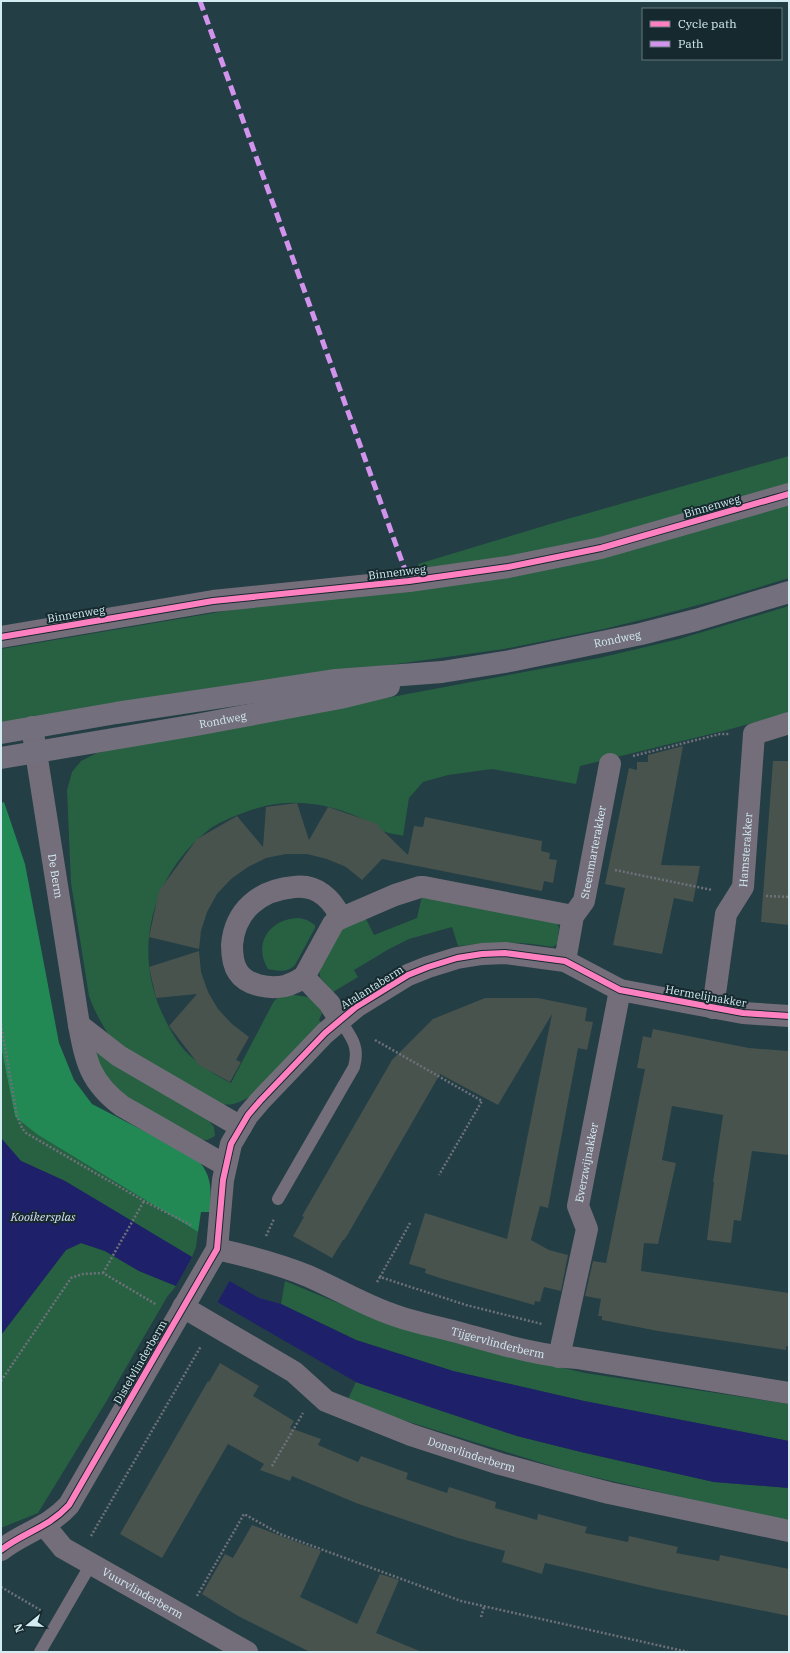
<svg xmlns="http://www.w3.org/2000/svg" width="790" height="1653" font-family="'IBM Plex Serif',serif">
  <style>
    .green { fill: #276142 }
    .forest { fill: #228854 }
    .water { fill: #1e216a }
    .pier { fill: #233e44 }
    .building { fill: #48534e }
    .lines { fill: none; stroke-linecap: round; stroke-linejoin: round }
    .path { stroke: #6e717a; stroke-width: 2.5; stroke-dasharray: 2 2; stroke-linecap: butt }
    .service { stroke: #746e7a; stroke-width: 12 }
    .minor { stroke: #746e7a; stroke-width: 22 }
    .secondary { stroke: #736f7c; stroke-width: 22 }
    .quiet { stroke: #d193ec; stroke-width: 5; stroke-dasharray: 10 5; stroke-linecap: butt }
    .cycleway-casing { stroke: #16292e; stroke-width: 8 }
    .cycleway { stroke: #ff80c0; stroke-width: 6 }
    .labels { text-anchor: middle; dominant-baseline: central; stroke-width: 4; stroke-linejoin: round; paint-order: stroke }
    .street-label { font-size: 11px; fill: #d3ecf2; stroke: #16292e }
    .water-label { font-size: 12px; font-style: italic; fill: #dae0f7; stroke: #16292e }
  </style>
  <rect width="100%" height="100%" fill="#233e44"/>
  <path class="green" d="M789,456V487L728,506L548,550L420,571L418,564L557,522Z
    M789,503V578L717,600L653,617L604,629L504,649L361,669L1,725V649L249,607Z
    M789,606V713L727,730L580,766L576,784L492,769L448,775L423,782L409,798L403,836C397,834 389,834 383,831C374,826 366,820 356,816C328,804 296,799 265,806C249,810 219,821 207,831C153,875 133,947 161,1011C168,1026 176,1042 188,1054C201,1066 215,1075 231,1083L274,1001L280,996L287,994L308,997L314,1000L322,1013L319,1020L321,1022L252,1095C240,1103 231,1107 216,1103L113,1041C103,1026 95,1013 89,996L71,883L67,790L72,772L81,761L97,753L120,748L599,658L679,639Z
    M422,896L557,922L559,928L557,944L553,947C519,941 491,942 458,946L452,927L409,939L389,949L354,970L358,977L333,992L320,977L319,970L339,932L345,926L366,919L374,935L417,918Z
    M299,918L307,920L315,925V928L295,965C287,973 279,971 268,969C252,943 271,918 299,918Z
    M1,1047L15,1117L38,1135L198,1232L196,1247L192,1257L65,1181L21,1161L1,1138Z
    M98,1052L206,1117L214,1127L215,1136L207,1140L194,1139L111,1086L94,1055Z
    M81,1243L105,1251L139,1271L176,1286L167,1297L106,1402L38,1513L1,1528V1335L66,1250Z
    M285,1281L360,1312L470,1346L585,1373L789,1404V1441L584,1401L453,1371L356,1340L281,1304Z
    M356,1382L517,1436L581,1452L714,1482L789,1488V1522L568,1471L367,1409L347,1401Z"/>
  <path class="forest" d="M4,802L25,864L59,1043L74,1080L92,1104L196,1158C213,1176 211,1189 210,1212H201L198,1232L38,1135L15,1117L1,1047V803Z"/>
  <path class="water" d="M1,1138L21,1161L65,1181L192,1257L191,1259L259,1298L281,1304L356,1340L453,1371L584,1401L789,1441V1488L714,1482L581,1452L517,1436L364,1385L356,1382L179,1280L176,1286L139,1271L105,1251L81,1243L66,1250L1,1335Z"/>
  <path class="pier" d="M192,1257L194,1258L193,1259L230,1280L216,1305L180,1283L177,1287L176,1286Z"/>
  <path class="building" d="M683,746L661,865L700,866L693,902L674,898L662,954L613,945L625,888L605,884L629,768L637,770V762H648V755Z
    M773,761H789V925L761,922Z
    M297,803L309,840L328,807L378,824V826L408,855L414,826L423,827L425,817L542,841L541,851L550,853L549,859L557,860L553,883L544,881L542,891L382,859L362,880L346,867L327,859L307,854H286L266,858L248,867L231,879L217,894L207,912L201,931L199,949L149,937L159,891L197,839L237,816L263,847L266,807Z
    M199,951L201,972L208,992L218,1009L232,1024L249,1037L236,1060L241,1062L230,1082L199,1065L169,1026L197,994L156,998L149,967Z
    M485,998H538L587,1008L585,1021L593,1022L587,1050L578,1048L548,1208L540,1206L531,1240L549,1250L568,1255L561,1291L544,1287L540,1302L535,1301L534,1305L443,1279L425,1273L426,1269L409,1264L425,1213L507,1239L552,1014L498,1105L440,1074L348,1234L344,1240H343L332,1258L293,1236L304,1217L302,1216L392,1060L433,1019Z
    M653,1029L749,1048L789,1051V1155L752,1151L741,1221L734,1220L731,1243L707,1240L714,1182H713L723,1115L672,1106L662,1160L676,1163L658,1244L644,1243L641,1271L789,1293V1347L786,1346V1350L658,1331L602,1320V1316H598L601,1299L585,1296L593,1261L606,1263L645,1069L637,1068L643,1036L651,1038Z
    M220,1363L259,1386L253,1396L294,1421L290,1428L321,1439L318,1445L358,1462L361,1456L408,1473L406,1479L447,1493L449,1487L496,1502L495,1508L537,1520L538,1514L587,1527L585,1533L628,1542L629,1536L678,1547L676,1553L719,1561L720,1555L789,1569V1616L656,1589L545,1563L542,1574L502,1562L505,1551L458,1538L356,1503L292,1476L290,1481L260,1470L264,1464L228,1444L162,1558L120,1534L208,1381L209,1382Z
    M252,1525L321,1551L300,1597L357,1624L380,1574L399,1580L376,1633L422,1652H310L238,1616L202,1594L225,1554L233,1558Z"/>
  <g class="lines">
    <path class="path" d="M633,756L720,734H729
      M615,870L712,890
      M766,896L789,897
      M1,1024L17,1116L22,1128L26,1133L144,1201L193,1226
      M375,1040L482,1101L439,1175
      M266,1236L274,1219
      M103,1273L144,1201
      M380,1277L410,1223
      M377,1282L380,1277L466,1305L542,1324
      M1,1381L71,1278L83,1274L103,1273L157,1305
      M272,1466L303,1413
      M91,1536L201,1346
      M1,1587L42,1611
      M197,1596L244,1514L280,1534L461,1601L688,1652
      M481,1617L484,1607"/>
    <path class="service" d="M278,1199L354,1067C360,1046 351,1037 340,1020
      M40,1652L91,1564"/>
    <g class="minor">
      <path d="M1,637L213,601L409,581L508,567L601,548L789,494"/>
      <path id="s1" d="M32,727L79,1025C86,1062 90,1082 122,1106L225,1165"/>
      <path id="s2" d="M565,961L573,916L584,901L610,764"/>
      <path d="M304,977C298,981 292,984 285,986C270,989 247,986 238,972C233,965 232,953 232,945C235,910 260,890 294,887C317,884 332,899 341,918"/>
      <path id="s3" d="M713,1008L726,914L743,887L754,734L789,723"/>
      <path d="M340,1020L329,1003L304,977L333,924L337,920L395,895L420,887H424L573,916"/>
      <path d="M79,1025L119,1056L241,1127"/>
      <path id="s4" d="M217,1249C248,1256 279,1264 308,1276C336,1288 362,1304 391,1314C414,1323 440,1327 464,1334C501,1344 538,1356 577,1358L789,1393"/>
      <path id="s5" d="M183,1307L294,1372L326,1401L411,1435L500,1464L559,1480L609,1493L789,1531"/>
      <path id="s6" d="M559,1357L587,1229L578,1206L620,990"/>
      <path id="s7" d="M45,1526L63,1548L247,1652"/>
      <path d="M1,1550C24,1532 48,1528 69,1505L217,1249L223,1180L231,1144L248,1115L260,1101L325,1033L356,1007L408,975L428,967L457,958L482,954L505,953L565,961L620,990L743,1013L789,1016"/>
    </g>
    <g class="secondary">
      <path id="s8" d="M1,733L116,713L336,680L442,672L510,661L641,634L696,620L789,592"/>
      <path id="s9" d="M1,758L196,725L340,698L389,686"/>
    </g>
    <path class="quiet" d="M200,1L409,581"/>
    <g class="cycleway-casing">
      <path id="cycleway" d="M1,637L213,601L409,581L508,567L601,548L789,494
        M1,1550C24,1532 48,1528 69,1505L217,1249L223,1180L231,1144L248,1115L260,1101L325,1033L356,1007L408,975L428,967L457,958L482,954L505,953L565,961L620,990L743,1013L789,1016"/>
    </g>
    <use href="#cycleway" class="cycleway"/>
  </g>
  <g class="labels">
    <g class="street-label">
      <text transform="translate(712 506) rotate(-16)">Binnenweg</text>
      <text transform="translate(397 572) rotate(-7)">Binnenweg</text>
      <text transform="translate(76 614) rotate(-9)">Binnenweg</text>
      <text stroke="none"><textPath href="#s8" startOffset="624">Rondweg</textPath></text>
      <text stroke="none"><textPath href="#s9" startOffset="225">Rondweg</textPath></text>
      <text stroke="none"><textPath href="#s3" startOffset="164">Hamsterakker</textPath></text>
      <text stroke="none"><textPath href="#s2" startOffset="114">Steenmarterakker</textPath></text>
      <text stroke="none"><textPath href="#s1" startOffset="151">De Berm</textPath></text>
      <text transform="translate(372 987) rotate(-32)">Atalantaberm</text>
      <text transform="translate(706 996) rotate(10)">Hermelijnakker</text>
      <text stroke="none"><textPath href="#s6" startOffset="200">Everzwijnakker</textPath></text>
      <text stroke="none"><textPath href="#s4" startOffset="297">Tijgervlinderberm</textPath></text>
      <text transform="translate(140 1362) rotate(-60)">Distelvlinderberm</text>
      <text stroke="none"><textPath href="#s5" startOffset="327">Donsvlinderberm</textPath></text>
      <text stroke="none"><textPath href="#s7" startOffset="120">Vuurvlinderberm</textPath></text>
    </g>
    <g class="water-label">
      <text x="43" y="1216">Kooikersplas</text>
    </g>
  </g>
  <rect width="790" height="1653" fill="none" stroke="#d3ecf2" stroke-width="4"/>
  <rect x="642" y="8" width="140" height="52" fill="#16292e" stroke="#62777c"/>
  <rect x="650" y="21" width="20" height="6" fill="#ff80c0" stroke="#62777c"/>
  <text x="678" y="28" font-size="12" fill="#d3ecf2">Cycle path</text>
  <rect x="650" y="41" width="20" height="6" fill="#d193ec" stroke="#62777c"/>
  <text x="678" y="48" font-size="12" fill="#d3ecf2">Path</text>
  <g transform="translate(28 1625) rotate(252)" stroke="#16292e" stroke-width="3" paint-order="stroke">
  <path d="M0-3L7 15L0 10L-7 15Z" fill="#d3ecf2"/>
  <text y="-6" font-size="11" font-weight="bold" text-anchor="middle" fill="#d3ecf2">N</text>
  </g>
</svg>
